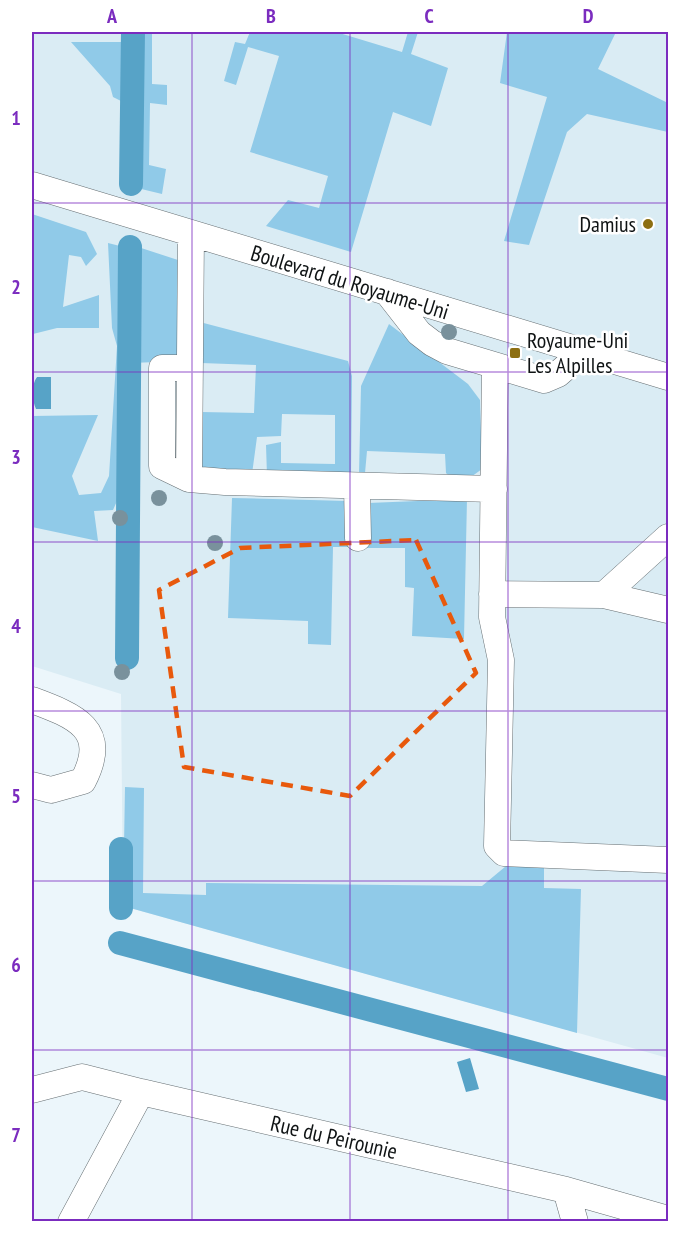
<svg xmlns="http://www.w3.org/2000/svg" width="700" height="1253" font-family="'PT Sans Narrow',sans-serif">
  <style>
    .built { fill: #daecf4 }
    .green { fill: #90cae8 }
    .water { fill: #57a3c7 }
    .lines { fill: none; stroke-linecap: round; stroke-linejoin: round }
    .canal { stroke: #57a3c7; stroke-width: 24 }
    .minor-casing { stroke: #666f73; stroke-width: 27 }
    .minor { stroke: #fff; stroke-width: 26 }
    .tree { fill: #79919c }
    .marked { fill: none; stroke: #e8590c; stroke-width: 4.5; stroke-dasharray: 12 8; stroke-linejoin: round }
    .grid { fill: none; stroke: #7b2cbf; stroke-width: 1.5; stroke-opacity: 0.55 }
    .poi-dot { fill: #8d6f12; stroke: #fff; stroke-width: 2 }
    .labels { text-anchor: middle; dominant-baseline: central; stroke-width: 5; stroke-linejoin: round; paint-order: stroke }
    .poi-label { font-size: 22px; fill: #0f1314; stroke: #fff; text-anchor: end }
    .street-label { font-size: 22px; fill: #0f1314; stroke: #fff }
    .neatline { fill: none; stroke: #7b2cbf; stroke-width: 2 }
    .grid-label { font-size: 20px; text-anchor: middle; font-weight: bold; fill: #7b2cbf }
  </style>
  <rect width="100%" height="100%" fill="#ecf6fb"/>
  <path class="built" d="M32,32H668V1058L123,906L121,694L32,666Z"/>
  <path class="green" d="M123,32H129L127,184H120L123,102L113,97L110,86L71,42H123Z
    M136,32H152V84L167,85V105L150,103L149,165L166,169L162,194L133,187Z
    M250,32H336L402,52L408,32H418L411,54L448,68L431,126L393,112L351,252L266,226L288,200L319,208L328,176L250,152L279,56L248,47L236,85L224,81L235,42L245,44Z
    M507,32H616L598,69L668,103V132L587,114L567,132L529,245L504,241L547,97L500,83Z
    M32,214L86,232L97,254L86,266L81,257L69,255L63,307L99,295V328H57L33,334L32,343Z
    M108,243L124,247L121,492L113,510L94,511L98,541L32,527V416L98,415L72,476L79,495L101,493L109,476L117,346L112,328Z
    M135,246L181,261L182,361L131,363L132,260Z
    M196,321L348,361L352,376L351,475L267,476L266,445L281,442V463L335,464V415L282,414L281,436L257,437L252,474L195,471L201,412L254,413L256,365L201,363Z
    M389,324L468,384L480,400L482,469L471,477L449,476L446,473L445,454L367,451L365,473L359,474L361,386Z
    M232,498L348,501V547H333L331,645L308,644V621L228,618Z
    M467,499L464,639L412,636L414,588L405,587V548H367L368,503Z
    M125,787L144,788L143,893L206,895V883L482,886L512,861L544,864V888L581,889L577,1033L123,906Z"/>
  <path class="water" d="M37,377H51V409H36C32,400 31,385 37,377Z
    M470,1058L479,1089L466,1092L457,1062Z"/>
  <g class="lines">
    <path class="canal" d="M131,184L133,32
      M127,658L130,247
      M121,908V849
      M120,943L668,1089"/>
    <g class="minor-casing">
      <path id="minor" d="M32,185L668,377
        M387,292L419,333L432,343L447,351L544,380L558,374L583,352
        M495,366L492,617L501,660L497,846L504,853L668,860
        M188,368H162V466L189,479L225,482L494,489
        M189,479L191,233
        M357,486L358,538
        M492,594L604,595L668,537
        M604,595L668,610
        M32,700C75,716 110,729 83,781L51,790L32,785
        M32,1090L82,1077L141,1092
        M566,1190L575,1222
        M71,1222L141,1092L566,1190L668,1219"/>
    </g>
    <use href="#minor" class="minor"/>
  </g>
  <g class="tree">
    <circle cx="449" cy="332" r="8"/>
    <circle cx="159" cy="498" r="8"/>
    <circle cx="120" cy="518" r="8"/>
    <circle cx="215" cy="543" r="8"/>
    <circle cx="122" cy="672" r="8"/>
  </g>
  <path class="marked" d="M416,540L476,673L350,796L184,767L159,590L240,548Z"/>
  <path class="grid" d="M192,32V1222M350,32V1222M508,32V1222M32,203H668M32,372H668M32,542H668M32,711H668M32,881H668M32,1050H668"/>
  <g class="poi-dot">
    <circle cx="648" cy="224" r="6"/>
    <rect x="509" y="347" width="12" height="12" rx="3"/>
  </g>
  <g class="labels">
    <g class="poi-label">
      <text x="636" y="224">Damius</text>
      <text x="527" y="340" text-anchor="start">Royaume-Uni<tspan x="527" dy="25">Les Alpilles</tspan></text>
    </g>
    <g class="street-label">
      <text transform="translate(350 282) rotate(17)">Boulevard du Royaume-Uni</text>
      <text transform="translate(334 1137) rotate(13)">Rue du Peirounie</text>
    </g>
  </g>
  <rect width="700" height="1253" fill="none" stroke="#ffffff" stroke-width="66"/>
  <rect x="33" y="33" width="634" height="1187" class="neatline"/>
  <g class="grid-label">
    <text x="112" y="23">A</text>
    <text x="271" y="23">B</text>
    <text x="429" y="23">C</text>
    <text x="588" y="23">D</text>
    <text x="16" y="125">1</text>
    <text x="16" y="294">2</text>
    <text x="16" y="464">3</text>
    <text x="16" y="633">4</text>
    <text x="16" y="803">5</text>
    <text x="16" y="972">6</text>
    <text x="16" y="1142">7</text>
  </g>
</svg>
